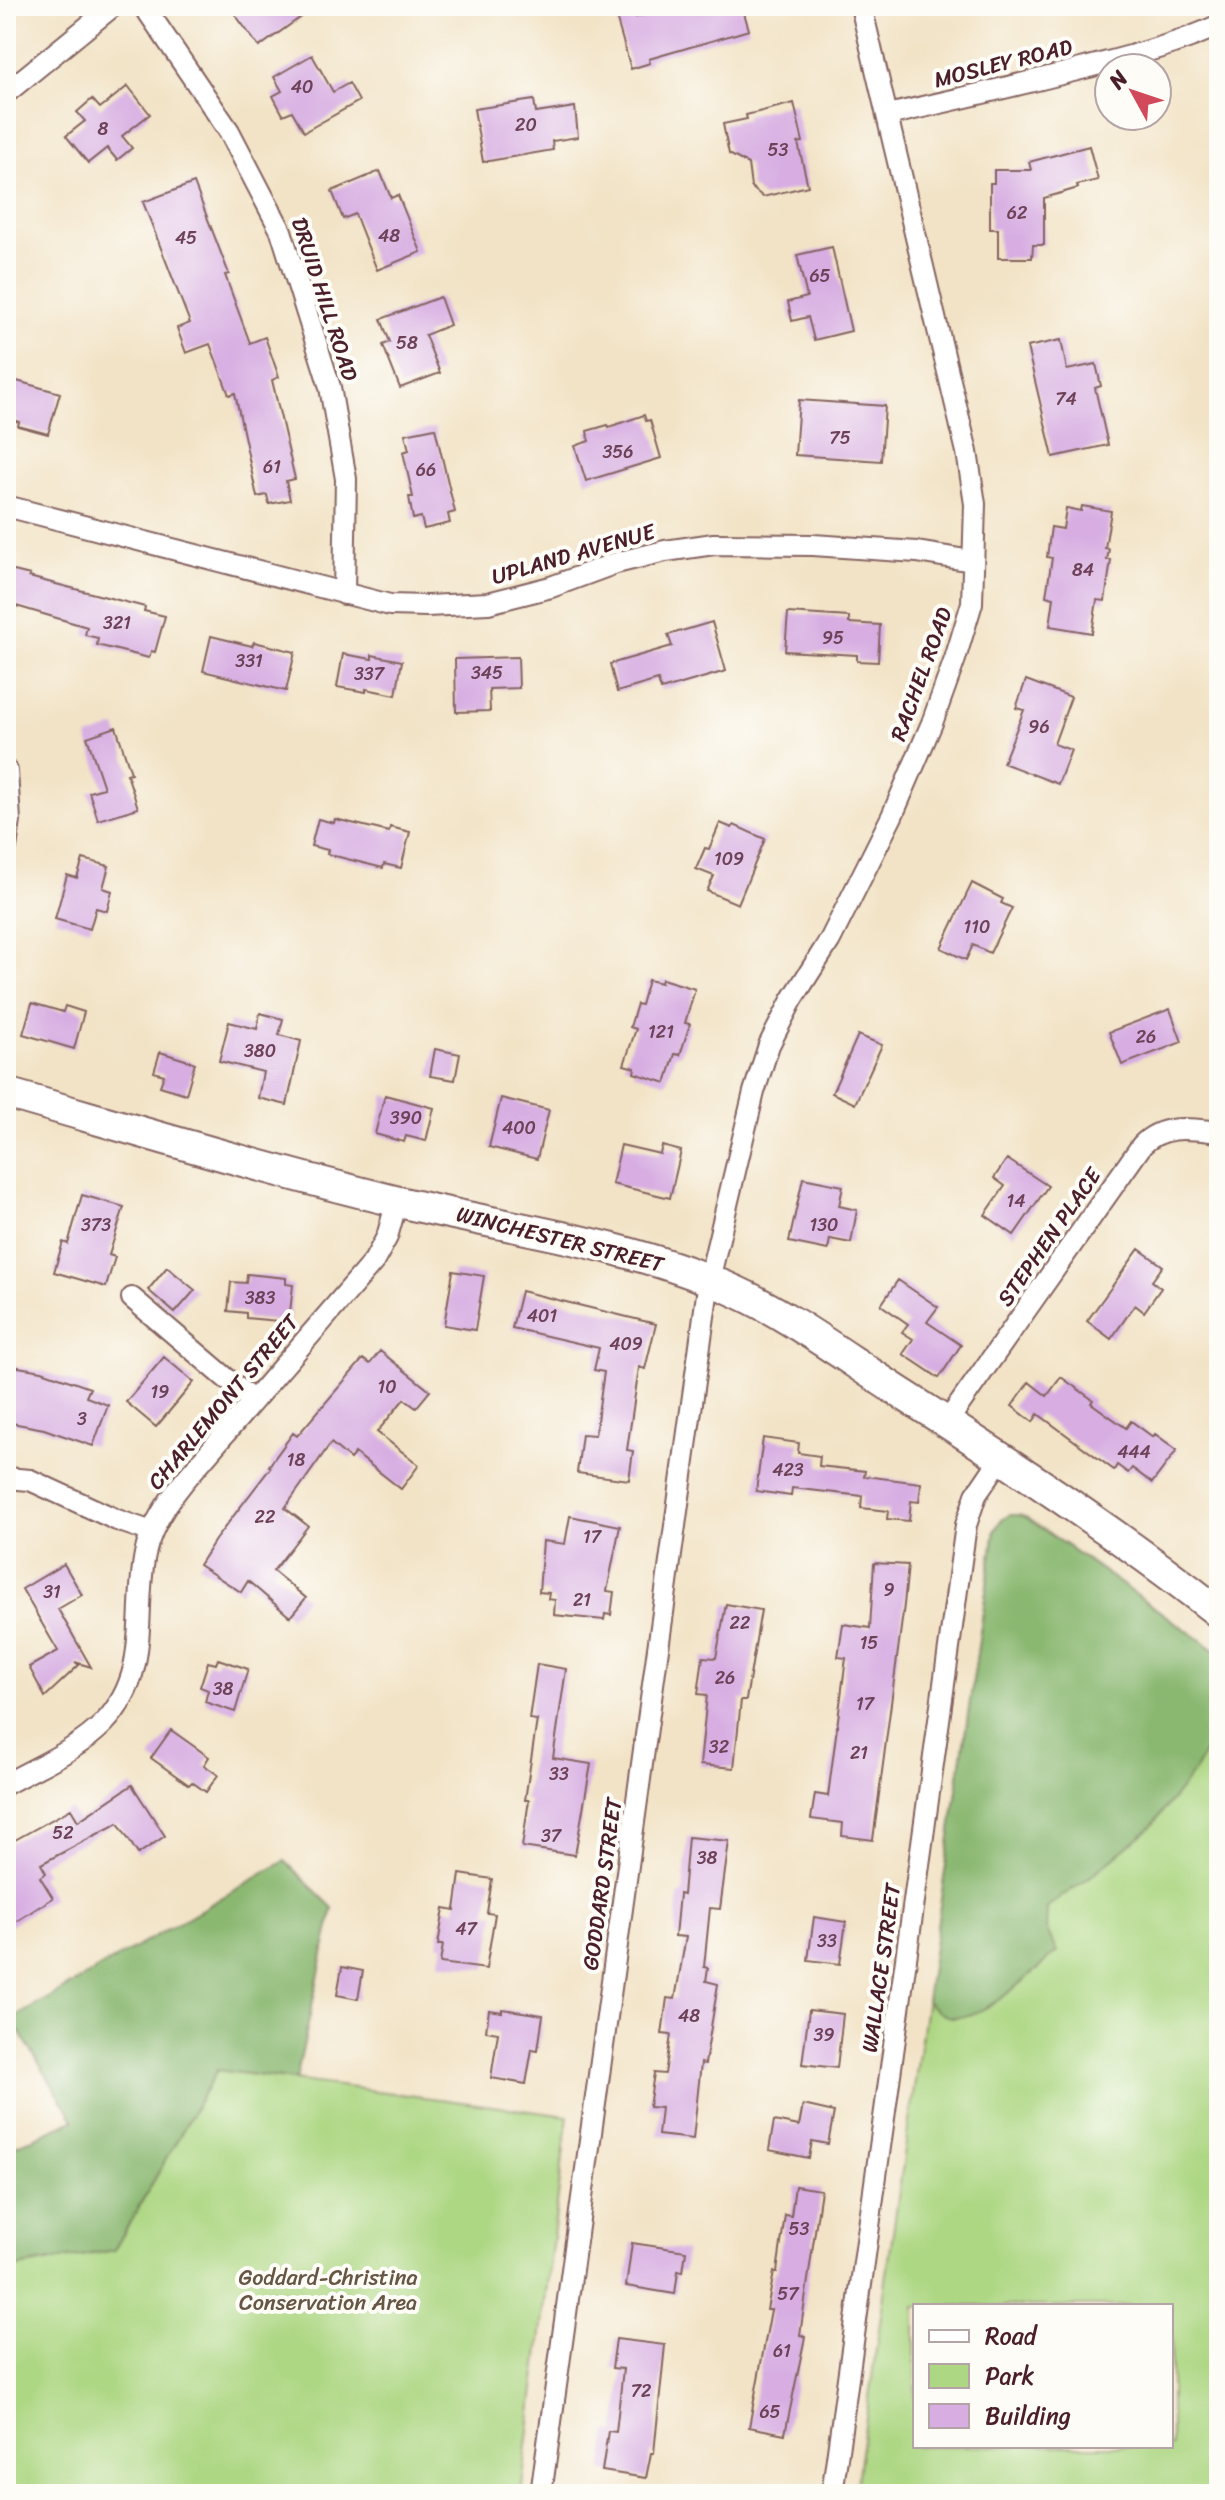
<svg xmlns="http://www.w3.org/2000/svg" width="1225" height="2500" font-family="Sriracha,sans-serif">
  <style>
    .green { fill: #add783; stroke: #7c7b57; stroke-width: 2; fill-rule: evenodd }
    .forest { fill: #8ab871; stroke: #6a6c4e; stroke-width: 2 }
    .building { fill: #d7ade2 }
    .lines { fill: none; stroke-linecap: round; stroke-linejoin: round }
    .street-casing { stroke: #856461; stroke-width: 24 }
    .secondary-casing { stroke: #856461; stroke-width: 34 }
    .street { stroke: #fff; stroke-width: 20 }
    .secondary { stroke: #fff; stroke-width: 30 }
    .labels { text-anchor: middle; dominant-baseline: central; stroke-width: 8; stroke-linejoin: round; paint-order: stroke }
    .number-label { font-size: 18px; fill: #6d4259 }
    .street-label { font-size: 22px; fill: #4a1f2b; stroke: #fdfcf7 }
    .park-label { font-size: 22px; fill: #685645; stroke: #fdfcf7 }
  </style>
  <rect width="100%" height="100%" fill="#fdfcf7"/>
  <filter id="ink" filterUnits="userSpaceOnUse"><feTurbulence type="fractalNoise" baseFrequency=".0125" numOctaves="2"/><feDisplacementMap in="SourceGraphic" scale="16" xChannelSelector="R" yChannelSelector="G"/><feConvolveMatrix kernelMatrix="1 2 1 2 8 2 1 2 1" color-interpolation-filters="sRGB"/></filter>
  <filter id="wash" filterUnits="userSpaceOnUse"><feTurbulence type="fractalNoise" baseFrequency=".006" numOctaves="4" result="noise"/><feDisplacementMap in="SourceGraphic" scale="32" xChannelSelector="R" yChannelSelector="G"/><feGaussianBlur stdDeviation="1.8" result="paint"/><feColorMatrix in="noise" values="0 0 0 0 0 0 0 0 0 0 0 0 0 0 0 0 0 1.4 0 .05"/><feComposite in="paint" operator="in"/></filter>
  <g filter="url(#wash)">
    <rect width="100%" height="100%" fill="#f2e3c6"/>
    <path class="green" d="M1012,1515L1027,1518L1219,1653V2494H855L995,1530L1001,1520ZM915,2306H1171V2446H915Z
      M217,2070L568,2116L521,2494H6V2269L114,2250Z"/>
    <path class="forest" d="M1010,1515H1019L1027,1518L1219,1653V1725L1196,1769L1150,1828L1091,1876L1047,1907L1046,1928L1057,1952C1031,1972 987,2020 952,2017C941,2016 933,2008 926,2001L995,1531L1001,1520Z
      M285,1861L333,1908L296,2080L217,2070L114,2250L6,2269V2150L74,2120L12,2019Z"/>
    <g id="blocks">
      <path class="building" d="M229,6H316L259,47Z
        M626,6H633L636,17L676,6H742L749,30L649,59L650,63L631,69L614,10Z
        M312,55L333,92L349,83L359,101L304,132L292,111L283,115L273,96L282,91L274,77Z
        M128,86L150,114L122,136L132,148L117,160L107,148L88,163L66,136L85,121L77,112L92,99L100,108Z
        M534,100L536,113L575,107L578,137L552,141L553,150L483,162L474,109Z
        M794,103L803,142L798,143L808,186L763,197L751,187L748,164L729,154L723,124L747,119L746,115Z
        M1089,146L1098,180L1077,185L1078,188L1044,198V245H1033L1032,258H998V229H990V183H994V170H1031L1029,162Z
        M380,171L391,198L398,195L421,252L377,270L355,214L343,219L332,191Z
        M194,183L229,274L225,275L250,343L265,337L279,377L272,380L295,479L286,481L290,500L269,504L267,495L257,497L235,393L229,395L210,344L186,353L177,328L190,323L143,202Z
        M832,247L851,331L814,340L808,317L792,321L788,302L807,297L797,255Z
        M440,297L450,325L425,335L440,373L400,388L383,345L390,342L381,319Z
        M1061,340L1067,370L1096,364L1101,386L1095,388L1108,445L1053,457L1027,347Z
        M6,378L60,393L48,434L18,426L19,422L6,418Z
        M799,400L885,406L881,461L795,455Z
        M644,415L646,421L650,420L661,458L586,481L575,446L589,441L587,431L608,425L609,427Z
        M435,428L455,512L448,514L450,523L424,529L421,517L413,519L409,497H413L403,452L409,450L405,434Z
        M1082,506L1111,511L1105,548L1109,549L1107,560H1111L1105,601L1097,600L1092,633L1050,626L1054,598L1046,596L1052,558L1047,557L1051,527L1063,529L1066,508L1081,511Z
        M6,569L30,575L29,577L145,607L144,611L165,616L155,652L151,651L149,658L97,645L98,638L85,635L87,627L6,603Z
        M788,613L849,617V623L880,625L878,662L857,661V655L785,651Z
        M712,622L726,671L661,690L658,680L617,692L610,664L672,646L668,635Z
        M211,636L252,646L254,642L295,652L286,691L203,671Z
        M343,654L372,659V655L402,661L396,695L366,689V692L337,687Z
        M518,657L519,688L489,689L490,711L456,712L455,659Z
        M1026,680L1071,697L1054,744L1071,750L1058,784L1003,763L1024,710L1016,708Z
        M116,727L131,773L127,774L138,808L98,820L89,792L104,788L87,737Z
        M318,819L334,823L335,819L389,832L390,827L410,832L401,868L384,864L383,868L327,854L328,850L311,846Z
        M720,823L732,828L734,825L765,839L738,904L707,891L714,876L696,869L705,848L709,849Z
        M83,859L109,866L103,888L112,891L107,911L96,908L90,929L55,919L67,875L77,878Z
        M972,883L1003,899L1001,903L1012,908L990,953L973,945L966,960L941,948Z
        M662,979L695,989L685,1023L690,1024L680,1055L675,1054L666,1083L634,1073L635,1068L624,1065L636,1029L630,1027L637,1004L641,1005L648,980L661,983Z
        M32,1003L63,1012L65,1006L84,1012L74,1049L23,1034Z
        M1170,1009L1182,1042L1122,1065L1109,1032Z
        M260,1013L283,1019L279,1035L301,1041L287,1105L258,1098L263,1072L219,1061L229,1022L257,1029Z
        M858,1035L882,1045L855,1104L832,1093Z
        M435,1049L460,1054L455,1080L430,1076Z
        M160,1052L195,1063L186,1094L160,1086L164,1075L154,1072Z
        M385,1095L434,1108L426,1141L406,1136L404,1142L375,1134Z
        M501,1098L549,1110L537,1159L489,1147Z
        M621,1145L660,1154L662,1146L681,1151L670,1198L612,1184Z
        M1007,1159L1048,1186L1014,1235L985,1215L1005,1186L994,1178Z
        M803,1178L843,1186L839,1206L857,1210L851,1243L830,1239L828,1250L789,1242Z
        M82,1195L124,1207L109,1255L115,1257L106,1287L54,1272L63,1242L68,1244Z
        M1139,1249L1163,1266L1152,1281L1161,1288L1144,1312L1135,1305L1111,1339L1087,1321Z
        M167,1267L195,1290L175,1313L148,1290Z
        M453,1271L484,1276L475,1330L444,1325Z
        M247,1274L286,1278V1284L293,1285L289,1322L246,1318V1313L228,1311L231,1282L246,1283Z
        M898,1280L938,1307L927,1322L961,1345L939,1378L903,1354L913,1339L902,1332L908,1324L881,1305Z
        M521,1291L656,1324L645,1369L639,1367L627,1450L633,1451L629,1480L577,1473L582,1434L595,1435L604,1372L594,1370L599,1348L512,1328Z
        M380,1351L430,1391L416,1408L404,1399L377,1432L419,1465L401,1489L355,1453L350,1459L331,1443L285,1508L308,1526L273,1571L306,1598L290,1617L248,1581L241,1592L199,1565L215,1540L271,1467L269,1466L293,1433L297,1436L363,1359L370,1364Z
        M164,1357L194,1382L156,1427L126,1402Z
        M6,1365L42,1371L90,1388L86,1397L108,1405L93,1446L44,1429L6,1422Z
        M1061,1377L1093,1400L1091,1403L1126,1428L1131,1421L1153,1437L1155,1434L1177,1450L1152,1483L1132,1468L1128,1473L1117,1465L1114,1470L1038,1414L1033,1422L1012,1406L1029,1382L1047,1396Z
        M763,1438L799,1443L798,1453L820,1456L819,1466L865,1471L864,1476L921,1483L919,1502L911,1501L909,1521L887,1519L888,1511L861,1508L862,1496L792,1488L791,1496L756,1491Z
        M570,1516L620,1526L607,1591L614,1592L611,1615L605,1614L604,1620L554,1615L555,1600L548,1599L549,1593L539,1592L543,1541L565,1544Z
        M874,1563L908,1565L904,1605L873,1840L842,1836L843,1823L811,1819L815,1794L828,1796L846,1658L838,1657L843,1624L870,1628Z
        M64,1564L82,1595L58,1609L91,1667L75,1662L79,1665L45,1697L29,1667L58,1651L22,1589Z
        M726,1604L761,1610L746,1700H741L734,1768L700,1765L707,1695L698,1694L703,1657L716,1658Z
        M218,1659L248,1669L235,1712L205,1702L208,1690L200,1687L208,1662L216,1664Z
        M537,1664L566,1669L553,1758L591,1764L575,1855L522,1847L529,1800H525L537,1720L529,1719Z
        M171,1730L209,1757L204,1765L218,1775L206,1792L192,1782L189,1785L151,1758Z
        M132,1785L165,1836L138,1854L118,1823L41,1864L46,1873L40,1877L53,1898L6,1928V1845L71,1809L78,1821Z
        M688,1837L729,1841L720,1909L710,1908L704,1967L708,1968L706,1981L718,1984L705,2064L701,2063L693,2139L658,2135L661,2108L649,2107L654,2073L665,2074L671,2035L662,2034L667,1998L675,1999L686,1937L675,1936L679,1894L683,1895Z
        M460,1874L492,1879L487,1913L495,1914L486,1969L440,1963L443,1945H438L444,1908L455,1910Z
        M814,1917L846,1922L840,1964L808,1960Z
        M342,1967L363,1971L358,1999L337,1995Z
        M502,2009L543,2015L538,2050L532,2049L526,2084L491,2078L498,2033L486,2031L489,2010L502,2012Z
        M809,2010L843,2014L837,2068L802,2064Z
        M803,2105L834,2112L828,2144L812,2141L809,2158L769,2150L774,2121L799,2126Z
        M795,2186L821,2190L800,2335L805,2337L785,2434L749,2427L771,2310H767L774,2272H777L785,2215L791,2216Z
        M632,2243L686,2251L683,2272L678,2271L675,2294L626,2286Z
        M616,2339L665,2345L654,2453H651L646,2478L602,2471L608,2431L616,2432L623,2369L612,2368Z"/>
    </g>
  </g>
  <g filter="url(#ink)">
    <use href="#blocks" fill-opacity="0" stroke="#856461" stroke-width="2"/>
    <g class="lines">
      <g class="street-casing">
        <path id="street" d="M144,6L229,131L281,231L330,387L346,479L344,594
          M6,93L113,6
          M888,115C954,100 1019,85 1085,68C1130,56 1177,45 1219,25
          M6,506L390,605L427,606L488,603L551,587L616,563L665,551L714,544L813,545L917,552L972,561
          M6,847L10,821L7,771
          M132,1298L253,1401
          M947,1422L1142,1145C1164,1123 1191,1129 1219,1132
          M6,1478L30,1480L117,1520L152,1532
          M6,1784C38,1766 78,1750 104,1723C152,1672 133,1614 145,1554C151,1526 167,1502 185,1480L374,1261L387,1237L397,1201
          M541,2494L709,1280L754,1092L769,1045L792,1000L830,940L892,816L932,723L955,659L972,603L975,504L967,452L861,6
          M832,2494L966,1525L976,1495L1001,1458"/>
      </g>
      <g class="secondary-casing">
        <path id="secondary" d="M6,1093C135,1130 264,1169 395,1201C506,1228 621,1241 726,1287C785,1312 839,1353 893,1388C1004,1459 1115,1531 1219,1613"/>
      </g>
      <use href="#street" class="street"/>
      <use href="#secondary" class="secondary"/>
    </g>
  </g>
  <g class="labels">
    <g class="number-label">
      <text x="302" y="87">40</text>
      <text x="526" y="125">20</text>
      <text x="103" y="129">8</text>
      <text x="778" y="150">53</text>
      <text x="1017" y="213">62</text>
      <text x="389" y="236">48</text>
      <text x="186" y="238">45</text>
      <text x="820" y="276">65</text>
      <text x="407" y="343">58</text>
      <text x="1066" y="399">74</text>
      <text x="840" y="438">75</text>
      <text x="618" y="452">356</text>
      <text x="272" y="467">61</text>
      <text x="426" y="470">66</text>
      <text x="1083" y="570">84</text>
      <text x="117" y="623">321</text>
      <text x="833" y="638">95</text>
      <text x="249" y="661">331</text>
      <text x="487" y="673">345</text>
      <text x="369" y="674">337</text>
      <text x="1039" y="727">96</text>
      <text x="729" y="859">109</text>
      <text x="977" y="927">110</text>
      <text x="661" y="1032">121</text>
      <text x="1146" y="1037">26</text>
      <text x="260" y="1051">380</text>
      <text x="406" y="1118">390</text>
      <text x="519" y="1128">400</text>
      <text x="1016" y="1201">14</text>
      <text x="96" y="1225">373</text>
      <text x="824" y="1225">130</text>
      <text x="260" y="1298">383</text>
      <text x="542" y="1316">401</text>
      <text x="626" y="1344">409</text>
      <text x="387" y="1387">10</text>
      <text x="160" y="1392">19</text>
      <text x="82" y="1419">3</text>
      <text x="1134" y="1452">444</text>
      <text x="296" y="1460">18</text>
      <text x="788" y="1470">423</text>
      <text x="265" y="1517">22</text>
      <text x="592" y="1537">17</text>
      <text x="889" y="1590">9</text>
      <text x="52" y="1592">31</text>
      <text x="582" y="1600">21</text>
      <text x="740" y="1623">22</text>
      <text x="869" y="1643">15</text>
      <text x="725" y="1678">26</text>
      <text x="223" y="1689">38</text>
      <text x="865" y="1704">17</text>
      <text x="719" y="1747">32</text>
      <text x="859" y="1753">21</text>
      <text x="559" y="1774">33</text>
      <text x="63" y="1833">52</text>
      <text x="551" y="1836">37</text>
      <text x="707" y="1858">38</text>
      <text x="466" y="1929">47</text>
      <text x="827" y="1941">33</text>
      <text x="689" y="2016">48</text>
      <text x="824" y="2035">39</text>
      <text x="799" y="2229">53</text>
      <text x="788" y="2294">57</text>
      <text x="782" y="2351">61</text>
      <text x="641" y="2391">72</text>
      <text x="770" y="2412">65</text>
    </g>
    <g class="street-label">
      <text transform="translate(1003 63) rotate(-14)">MOSLEY ROAD</text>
      <text transform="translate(325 299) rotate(72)">DRUID HILL ROAD</text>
      <text transform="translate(573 554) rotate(-16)">UPLAND AVENUE</text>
      <text transform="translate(921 674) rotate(-70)">RACHEL ROAD</text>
      <text transform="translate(1049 1237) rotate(-55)">STEPHEN PLACE</text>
      <text transform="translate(560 1239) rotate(14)">WINCHESTER STREET</text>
      <text transform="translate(223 1402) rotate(-50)">CHARLEMONT STREET</text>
      <text transform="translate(602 1884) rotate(-82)">GODDARD STREET</text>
      <text transform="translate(881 1968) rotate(-82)">WALLACE STREET</text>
    </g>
    <g class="park-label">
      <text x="328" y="2277">Goddard-Christina<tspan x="328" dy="25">Conservation Area</tspan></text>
    </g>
  </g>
  <rect width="1225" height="2500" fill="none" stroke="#fdfcf7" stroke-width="32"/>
  <rect x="913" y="2304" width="260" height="144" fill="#fdfcf7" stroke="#b5a4a5" stroke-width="2"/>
  <rect x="929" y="2330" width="40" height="12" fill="#ffffff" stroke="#b5a4a5" stroke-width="2"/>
  <text x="985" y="2344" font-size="24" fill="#4a1f2b">Road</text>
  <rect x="929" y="2364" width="40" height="24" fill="#add783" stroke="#b5a4a5" stroke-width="2"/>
  <text x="985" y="2384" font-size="24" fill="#4a1f2b">Park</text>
  <rect x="929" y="2404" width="40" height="24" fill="#d7ade2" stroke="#b5a4a5" stroke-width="2"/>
  <text x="985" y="2424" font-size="24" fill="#4a1f2b">Building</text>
  <g transform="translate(1133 92) rotate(310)"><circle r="38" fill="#fdfcf7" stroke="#b5a4a5" stroke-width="2"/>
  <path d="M0-6L14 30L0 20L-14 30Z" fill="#d1495b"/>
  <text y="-12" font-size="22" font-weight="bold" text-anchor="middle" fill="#4a1f2b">N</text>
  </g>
</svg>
